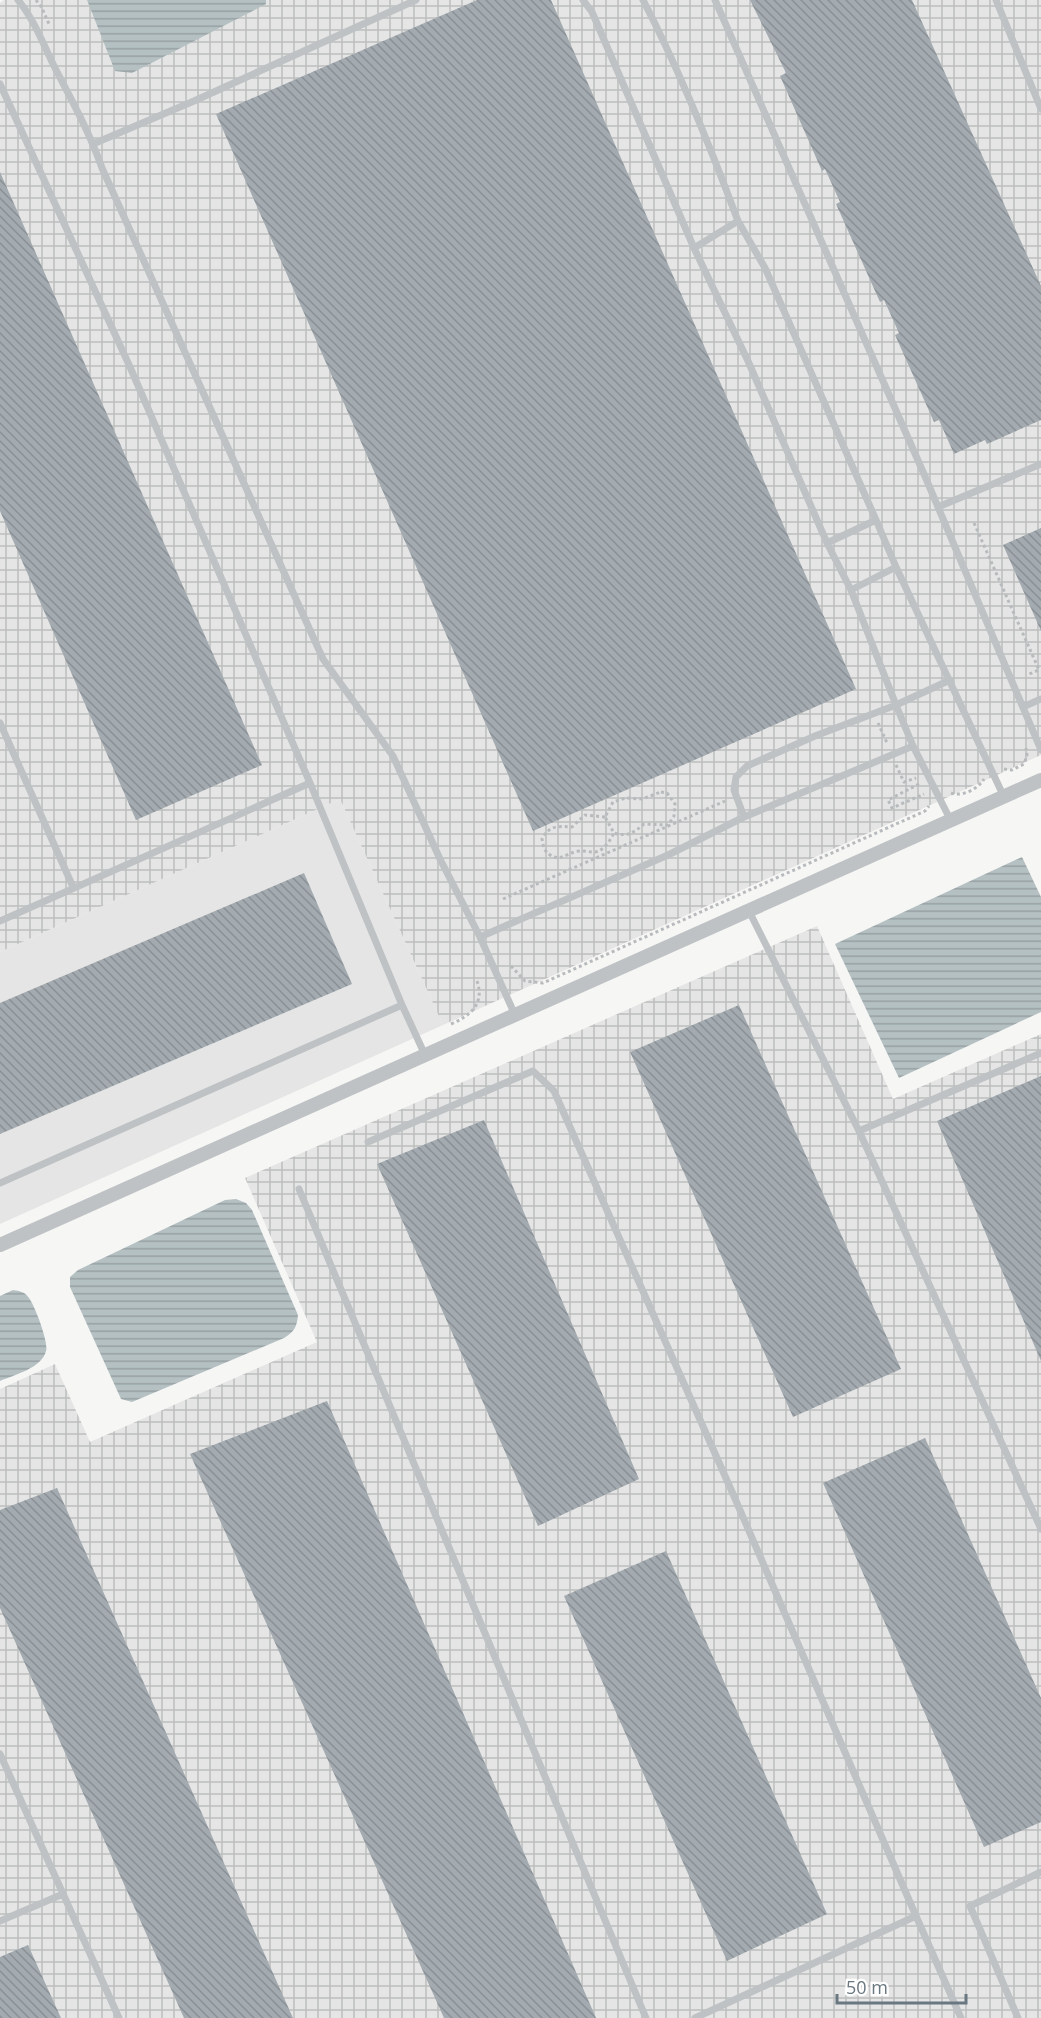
<svg xmlns="http://www.w3.org/2000/svg" width="1041" height="2018" font-family="'Open Sans',sans-serif">
  <style>
    .built { fill: #e4e5e4 }
    .industrial { fill: url(#industrial-grid) }
    .water { fill: url(#water-rules) }
    .building { fill: url(#building-back-hatch) }
    .lines { fill: none; stroke-linecap: round; stroke-linejoin: round }
    .path { stroke: #b8bbbd; stroke-width: 3; stroke-dasharray: 3 3; stroke-linecap: butt }
    .service { stroke: #bec2c5; stroke-width: 7 }
    .minor { stroke: #bec2c5; stroke-width: 14 }
  </style>
  <defs>
    <pattern id="industrial-grid" width="8" height="8" patternUnits="userSpaceOnUse" patternTransform="scale(1.5)"><rect width="8" height="8" fill="#e4e5e4"/><path d="M0 4h8M4 0v8" fill="none" stroke="#bdbebe"/></pattern>
    <pattern id="water-rules" width="6" height="5" patternUnits="userSpaceOnUse" patternTransform="scale(1.5)"><rect width="6" height="5" fill="#b5c0c3"/><path d="M0 2.5h6" fill="none" stroke="#97a1a4"/></pattern>
    <pattern id="building-back-hatch" width="6" height="6" patternUnits="userSpaceOnUse" patternTransform="scale(1.5)"><rect width="6" height="6" fill="#a4abb0"/><path d="M-1 5l2 2M0 0l6 6M5-1l2 2" fill="none" stroke="#8a9095"/></pattern>
  </defs>
  <rect width="100%" height="100%" fill="#f6f6f4"/>
  <path class="built" d="M340,799L443,1025L0,1224V952Z"/>
  <path class="industrial" d="M4,0H1041V755L443,1025L340,799L0,952V3Z
    M817,926L893,1099L1041,1034V2018H0V1389L55,1364L90,1442L317,1342L245,1178Z"/>
  <path class="water" d="M87,0H266V4L132,73L115,71Z
    M1022,857L1041,897V1012L899,1078L835,944Z
    M236,1199L246,1203L252,1210L298,1315C297,1327 294,1332 284,1338L132,1402L121,1399L70,1287V1277L78,1270L225,1200Z
    M13,1290C20,1291 25,1292 29,1298C35,1306 49,1343 46,1351C42,1368 14,1375 0,1381V1296Z"/>
  <path class="building" d="M477,0H551L856,689L533,831L216,114Z
    M750,0H912L1041,286V420L987,444L985,440L954,454L939,420L934,422L895,335L899,333L884,300L880,302L836,204L840,202L825,169L822,171L780,76L786,73Z
    M0,172L262,765L136,820L0,511Z
    M1041,528V631L1003,545Z
    M304,873L352,984L0,1134V1003Z
    M739,1005L901,1369L793,1417L630,1052Z
    M1041,1076V1361L937,1121Z
    M484,1120L639,1479L538,1526L377,1164Z
    M327,1401L596,2018H444L190,1454Z
    M925,1438L1041,1698V1822L984,1847L823,1483Z
    M57,1488L293,2018H184L0,1608V1510Z
    M666,1551L827,1914L727,1961L564,1596Z
    M28,1945L61,2018H0V1957Z"/>
  <g class="lines">
    <path class="path" d="M36,0L42,8L49,24
      M974,523L1039,670L1027,675
      M878,723L887,743
      M896,765L904,782L916,778
      M1004,769L1012,770L1024,764L1027,755L1026,748
      M919,784L888,800L892,808L924,794
      M661,792L667,793L675,804L674,816L668,825L644,824C633,833 628,837 614,833L605,817L613,802L626,798L642,799Z
      M951,793C962,797 978,789 984,779
      M605,817L585,815L572,827C559,826 549,825 542,839L544,849C558,866 564,853 579,851C587,850 595,855 602,849C607,845 611,839 614,833
      M503,899L725,801
      M511,966L525,981L543,983L925,811L929,806
      M451,1024C470,1016 485,1004 477,981"/>
    <path class="service" d="M18,0C34,19 43,44 54,66C71,99 90,133 102,168L323,659L393,756L440,859L480,937L515,1015
      M583,0L592,12L694,248
      M643,0C680,71 710,146 738,221
      M715,0L924,474L1041,750
      M996,0L1041,109
      M0,84L130,367L310,783
      M93,144L194,101L416,0
      M938,507L1041,464
      M827,543L748,361L694,248L738,221L765,268L876,520
      M851,590L827,543L876,520L896,567
      M950,680L896,705L851,590L896,567L1004,797
      M1023,707L1041,699
      M0,723L73,887
      M913,746L951,821
      M749,911L859,1131L1041,1529
      M0,921L310,783L402,1005
      M480,937L668,855L744,817L913,746L896,705L815,736L747,766L736,777L734,790L744,817
      M859,1131L1041,1053
      M368,1142L533,1071L554,1091L733,1494L916,1916
      M0,1183L402,1005L425,1055
      M299,1189L646,2018
      M0,1754L119,2018
      M0,1921L63,1894
      M695,2018L916,1916L961,2018
      M1018,2018L970,1906L1041,1872"/>
    <path class="minor" d="M0,1245L1041,780"/>
  </g>
  <path d="M837 1994v9h129v-9" fill="none" stroke="#697781" stroke-width="3"/>
  <text x="846" y="1994" font-size="18" fill="#697781" stroke="#ffffff" stroke-width="4.5" paint-order="stroke">50 m</text>
</svg>
